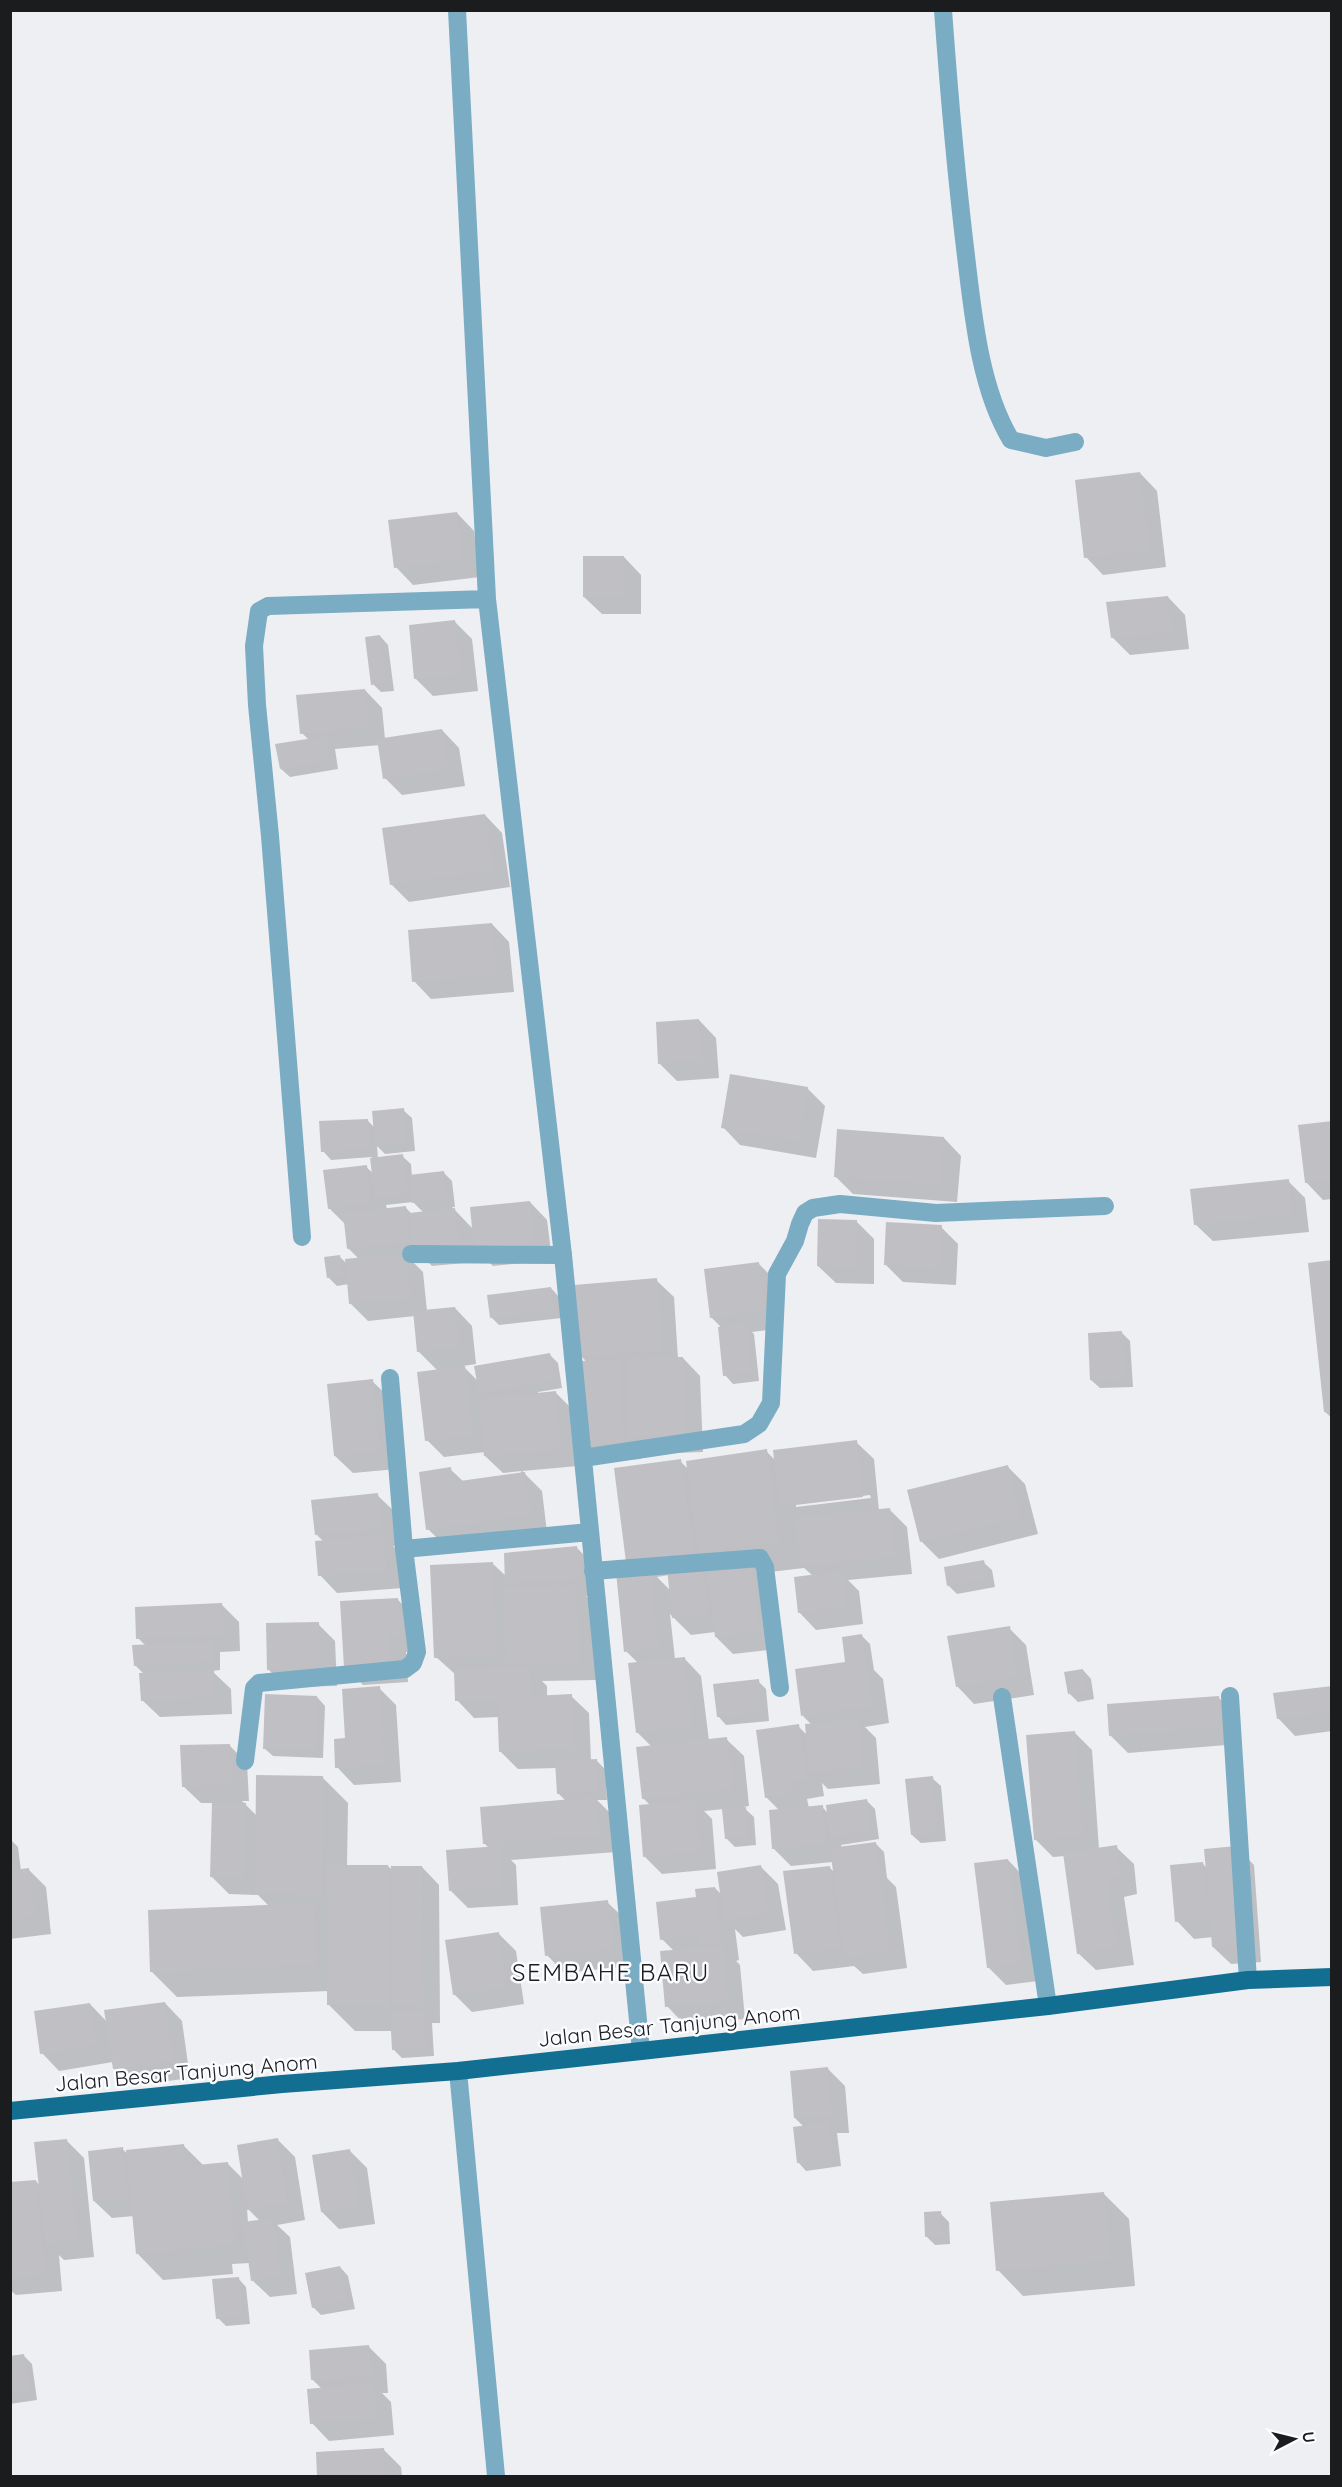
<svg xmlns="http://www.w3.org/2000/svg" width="1342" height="2487" font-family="Quicksand,sans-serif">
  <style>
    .shadow { fill: #0003; fill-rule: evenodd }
    .building { fill: #c0bfc4 }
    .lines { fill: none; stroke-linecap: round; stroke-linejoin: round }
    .lane { stroke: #7aacc4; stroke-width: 18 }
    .street { stroke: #7aacc4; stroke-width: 18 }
    .primary { stroke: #126f92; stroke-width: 18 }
    .labels { text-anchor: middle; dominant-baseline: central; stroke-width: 5; stroke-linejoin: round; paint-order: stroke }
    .street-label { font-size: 21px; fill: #1b1c1d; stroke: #fbfcff }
    .quarter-label { font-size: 24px; letter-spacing: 1.5px; fill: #1b1c1d; stroke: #fbfcff }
  </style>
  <rect width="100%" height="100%" fill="#edeff3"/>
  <path class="shadow" d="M1140,473L1157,491L1166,567L1103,575L1086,557Z
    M457,513L474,531L480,577L413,585L396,567Z
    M624,557L641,575V614H602L584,597Z
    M1168,597L1185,615L1189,649L1130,655L1112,637Z
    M454,621L472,639L478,691L433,696L416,679Z
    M380,636L388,645L394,691L381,692L373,684Z
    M365,690L382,708L385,739L442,730L459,748L465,786L402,795L385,778L380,745L335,749L338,769L290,777L281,769L309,740L302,733Z
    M485,815L502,833L510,887L409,902L391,884Z
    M492,924L509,942L514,992L431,999L414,981Z
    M699,1020L716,1038L719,1078L677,1081L660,1064Z
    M807,1088L825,1106L816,1158L740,1145L723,1127Z
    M403,1110L412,1118L415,1151L385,1154L377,1146L378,1159L402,1156L411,1164L412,1177L444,1173L452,1181L455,1207H452L473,1229L530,1202L547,1220L552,1260L493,1266L474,1247L475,1262L432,1266L424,1258L411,1260L423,1272L427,1311L455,1308L472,1326L476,1364L463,1366L478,1381L550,1355L558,1363L562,1388L538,1392V1395L556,1393L573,1410L578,1466L522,1471L542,1491L547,1532L445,1546L428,1529L450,1469L464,1482L521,1474V1471L503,1473L485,1456V1452L444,1457L427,1440L438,1371L418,1351L415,1316L368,1321L351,1304L349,1284L337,1286L328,1277L340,1257L347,1264L359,1259L348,1248L345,1224L329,1208L366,1167L374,1174L372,1157L331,1160L323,1151L368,1121L375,1128ZM413,1202L424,1213L412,1214L405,1207L387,1209L386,1205Z
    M1332,1122V1199L1323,1200L1306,1182Z
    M944,1138L961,1156L957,1202L853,1194L836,1177Z
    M1288,1181L1305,1198L1309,1232L1213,1241L1195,1224Z
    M857,1222L874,1239V1284L836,1283L818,1266Z
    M941,1227L958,1244L956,1285L903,1282L886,1265Z
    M1332,1262V1418L1325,1412Z
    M758,1263L776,1281L782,1328L752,1332L754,1334L759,1381L733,1384L725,1375L720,1326L711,1317Z
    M656,1280L674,1297L678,1359L683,1358L700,1376L703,1452L646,1454L640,1448L641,1459L602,1461L585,1444L587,1362L581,1356Z
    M551,1288L559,1297L562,1318L499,1325L491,1317Z
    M1122,1333L1130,1341L1133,1387L1100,1388L1091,1380Z
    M372,1381L390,1398L397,1469L353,1473L335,1456Z
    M856,1442L874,1459L879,1511L890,1510L907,1527L912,1574L848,1580L859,1591L863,1624L816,1630L799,1612L813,1576L804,1568L762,1573L777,1649L733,1654L716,1637L715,1632L691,1635L670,1614L675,1659L684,1658L701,1676L709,1741L726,1739L744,1756L749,1806L743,1807L754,1817L756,1845L735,1847L726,1838L724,1809L704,1811L712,1819L716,1869L662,1874L645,1857L651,1806L643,1798L652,1747L637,1732L638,1663L626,1651L637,1571L680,1461L688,1469L766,1451L776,1461ZM870,1495L871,1498L796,1507V1504ZM669,1575L671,1591L657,1577Z
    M1007,1466L1025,1484L1038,1534L939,1559L922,1542L909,1491Z
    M377,1495L395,1512L398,1546H393L401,1554L403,1588L337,1593L320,1575L323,1541L317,1535Z
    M577,1548L594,1565L597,1595L586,1596L594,1604L596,1680L542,1681L547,1686V1697L571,1696L589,1713L591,1761L596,1760L605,1769L607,1800H597L613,1816L616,1852L511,1860L516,1865L518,1905L468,1908L450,1890L489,1848L484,1843L566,1801L559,1794L557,1768L518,1769L500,1751L499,1717L474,1718L457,1700L456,1675L436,1657L492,1563L507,1577Z
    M983,1562L992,1570L995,1587L957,1594L948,1585Z
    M398,1600L415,1617L418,1652H406L408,1682L363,1685L346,1667Z
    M221,1604L239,1622L240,1651L220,1652V1670L212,1671L231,1689L232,1714L160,1717L142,1700L145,1675L135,1665L146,1646L138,1638Z
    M318,1624L335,1641L337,1686L286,1687L268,1669Z
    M1009,1628L1026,1645L1034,1695L974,1704L957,1686Z
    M862,1636L870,1644L874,1670L883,1679L889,1723L865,1727L876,1738L880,1784L828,1789L822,1783L824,1796L807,1799L809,1808L822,1807L828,1813L867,1801L875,1809L879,1839L841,1845L842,1848L876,1844L884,1852L887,1878L896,1887L907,1968L863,1974L854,1966L813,1971L796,1953L829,1867L835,1873L833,1862L791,1866L774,1849L780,1811L766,1797L798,1726L807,1735L812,1725L803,1716L848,1663Z
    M1083,1670L1091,1679L1094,1699L1078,1702L1069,1693Z
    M758,1681L766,1689L769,1721L726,1725L718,1716Z
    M1332,1687V1731L1295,1736L1278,1718Z
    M379,1688L396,1705L401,1782L354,1785L337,1767Z
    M317,1697L325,1706L323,1758L273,1756L264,1748Z
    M1219,1698L1236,1715L1239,1744L1128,1753L1110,1735Z
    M1074,1732L1092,1750L1099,1849L1116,1847L1134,1864L1137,1894L1124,1897L1134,1965L1096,1970L1078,1953L1065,1856L1053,1857L1035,1839Z
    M229,1745L247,1763L249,1801H242L257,1816L322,1777L348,1803L347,1866H388L392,1870L422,1867L439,1885L440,2023H432L434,2056L402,2058L393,2049L392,2031H355L329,2005V1991L177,1997L151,1971L269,1906L258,1895L229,1894L212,1877L213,1803H201L183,1786Z
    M932,1778L941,1786L946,1841L921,1843L912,1835Z
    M10,1839L18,1847L21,1871L29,1870L46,1887L51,1934L10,1939Z
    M1237,1848L1254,1865L1261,1962L1231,1964L1213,1947V1937L1194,1939L1177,1921L1203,1864L1207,1868Z
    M1008,1860L1025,1878L1038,1981L1006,1985L988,1967Z
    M761,1867L778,1884L786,1930L743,1937L735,1929L739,1960L736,1961L740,1965L745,2019L684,2024L667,2006L674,1951L662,1939L698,1898L715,1888L722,1895Z
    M607,1902L625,1919L630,1966L564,1973L547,1955Z
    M498,1933L516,1951L524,2004L472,2012L454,1994Z
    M165,2003L182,2021L190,2078L132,2086L114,2069L113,2062L59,2071L42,2053L90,2004L107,2022Z
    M828,2069L845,2086L849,2133H837L841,2166L806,2171L798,2162L804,2127L795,2118Z
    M277,2139L295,2157L305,2220L277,2225L290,2237L297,2294L270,2297L252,2280L250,2263L232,2264L233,2274L163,2280L138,2254L134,2216L112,2218L94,2201L122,2149L129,2155L183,2145L204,2166L227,2163L244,2180ZM247,2208L260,2221L248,2223Z
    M66,2140L84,2158L94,2257L64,2260L59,2255L62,2291L16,2295L10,2290V2184L36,2181L40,2186Z
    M350,2151L367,2168L375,2224L339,2229L322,2212Z
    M1103,2193L1129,2219L1135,2286L1023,2296L998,2270Z
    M940,2213L949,2222L950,2244L935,2245L927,2237Z
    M340,2267L348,2276L355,2309L321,2315L313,2307Z
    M238,2278L246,2287L250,2324L226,2326L218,2318Z
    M369,2347L386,2364L388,2393H382L391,2402L394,2435L329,2441L312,2423L322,2389L312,2379Z
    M24,2356L32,2364L37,2400L10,2404V2357Z
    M384,2450L401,2467L402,2476H319L317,2454Z"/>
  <path class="building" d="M1140,472L1150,550L1084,558L1075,480Z
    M457,512L463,560L394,568L388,520Z
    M583,556H624V598L583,597Z
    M1168,596L1172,632L1111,638L1106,602Z
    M455,620L461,674L414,679L409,625Z
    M380,635L386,683L371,685L365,637Z
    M365,689L369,727L300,734L296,695Z
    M442,729L449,769L383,779L377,739Z
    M326,736L331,760L280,769L275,744Z
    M485,814L493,870L390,885L382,828Z
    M492,923L497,975L412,982L408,930Z
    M699,1019L702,1061L658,1064L656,1022Z
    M730,1074L808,1087L799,1141L721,1128Z
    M404,1108L407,1143L375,1146L372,1111Z
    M368,1119L370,1149L321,1152L319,1121Z
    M1332,1121V1180L1305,1183L1298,1125Z
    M837,1129L944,1137L940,1185L834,1177Z
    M403,1154L408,1194L375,1198L370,1158Z
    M367,1165L371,1203L328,1209L323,1170Z
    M444,1171L448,1199L412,1203L409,1175Z
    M1289,1179L1292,1215L1194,1225L1190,1189Z
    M530,1201L535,1243L474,1249L470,1207Z
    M406,1206L410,1241L347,1249L343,1213Z
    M455,1208L459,1245L413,1250L409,1213Z
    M818,1219L857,1220V1267L817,1266Z
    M886,1222L942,1225L939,1268L884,1265Z
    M406,1253L411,1298L349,1304L345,1259Z
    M340,1255L343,1276L327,1278L324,1257Z
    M1332,1260V1411L1324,1412L1308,1263Z
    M759,1262L765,1311L710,1318L704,1269Z
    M657,1278L662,1350L580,1357L574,1285Z
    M551,1287L554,1310L490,1318L487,1295Z
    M455,1307L460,1347L417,1352L413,1311Z
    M747,1324L751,1373L723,1376L718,1327Z
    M1122,1331L1125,1379L1090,1380L1088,1333Z
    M550,1353L555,1380L479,1393L474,1366Z
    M683,1357L686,1435L627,1437L625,1358Z
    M620,1359L624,1442L583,1445L580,1361Z
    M465,1366L474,1435L425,1441L417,1372Z
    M373,1379L380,1452L334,1456L327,1384Z
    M556,1391L561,1449L484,1456L478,1399Z
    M857,1440L863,1497L779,1507L773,1450Z
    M767,1449L779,1542L698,1553L686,1461Z
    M681,1459L694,1553L626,1562L614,1468Z
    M1008,1465L1021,1517L920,1542L907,1490Z
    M451,1467L453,1482L525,1472L531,1515L426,1530L419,1472Z
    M378,1493L382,1529L315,1535L311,1500Z
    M890,1508L895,1557L800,1566L796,1517Z
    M384,1535L387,1571L318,1576L315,1541Z
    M577,1546L580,1578L505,1584L504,1553Z
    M984,1560L988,1579L947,1586L944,1567Z
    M752,1561L760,1632L715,1637L707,1566Z
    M493,1562L497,1655L434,1658L430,1565Z
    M703,1565L708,1614L672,1618L667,1568Z
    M650,1568L659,1648L624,1652L616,1572Z
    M842,1571L847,1607L798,1613L794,1577Z
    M577,1585L579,1663L505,1665L503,1586Z
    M398,1598L401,1635L389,1636L391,1665L344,1668L340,1601Z
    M222,1603L224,1634L136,1639L135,1607Z
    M319,1622L320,1669L267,1670L266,1623Z
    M1010,1626L1017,1677L956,1687L947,1636Z
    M862,1634L872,1706L801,1716L795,1669L845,1662L842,1637Z
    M212,1642V1662L134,1666L132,1645Z
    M685,1657L692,1726L636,1733L628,1663Z
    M530,1667L531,1696L572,1694L574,1749L499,1752L497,1699L455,1701L454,1670Z
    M1083,1669L1087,1691L1068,1694L1064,1672Z
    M214,1670L215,1697L141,1701L139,1673Z
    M759,1679L761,1713L717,1717L713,1684Z
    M380,1686L385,1765L335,1768L334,1739L345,1738L342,1689Z
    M1332,1686V1712L1277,1719L1273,1693Z
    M265,1694L317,1696L316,1750L263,1749Z
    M1219,1696L1222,1727L1109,1736L1107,1704Z
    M859,1719L863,1767L809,1772L805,1724Z
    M799,1724L807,1779L791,1782L793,1793L765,1798L756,1730Z
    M1075,1731L1083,1837L1034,1840L1026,1735Z
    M727,1737L733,1789L642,1799L636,1747Z
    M230,1744L232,1784L182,1787L180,1745Z
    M597,1759L599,1792L557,1794L555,1761Z
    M256,1775L323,1776L322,1895L255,1894Z
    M933,1776L938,1833L911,1835L905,1779Z
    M596,1797L600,1835L483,1844L480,1807Z
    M867,1799L872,1831L830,1837L826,1805Z
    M695,1800L700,1852L643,1857L639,1805Z
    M212,1802L246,1803L244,1878L210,1877Z
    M823,1805L826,1845L772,1849L769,1810Z
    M746,1807L748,1837L725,1839L722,1809Z
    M876,1842L890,1951L844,1957L830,1848Z
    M1117,1845L1121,1877L1107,1880L1117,1948L1077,1954L1063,1853Z
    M499,1846L501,1888L449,1891L446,1850Z
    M1237,1846L1245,1945L1212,1947L1210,1918L1175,1922L1170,1865L1203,1862L1210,1915L1204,1849Z
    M10,1852L14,1870L29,1868L35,1917L10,1920Z
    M1008,1859L1021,1964L987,1968L974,1863Z
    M327,1865H388L389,2006L327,2005Z
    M761,1865L769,1913L724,1920L717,1872Z
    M391,1866H422L423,2006H392Z
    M830,1866L840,1948L794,1954L783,1871Z
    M715,1887L722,1943L701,1946L699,1935L660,1940L656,1902L696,1897L695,1889Z
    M608,1900L613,1949L545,1956L540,1907Z
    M314,1903L316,1965L150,1972L148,1910Z
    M499,1932L507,1987L453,1995L445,1940Z
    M723,1946L728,2002L665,2007L660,1951Z
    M165,2002L173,2061L113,2069L104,2010Z
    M90,2003L97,2045L40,2054L34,2011Z
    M424,2010L426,2048L392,2050L390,2012Z
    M828,2067L832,2116L794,2118L790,2071Z
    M829,2122L833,2158L797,2163L793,2127Z
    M278,2138L288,2203L247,2210L237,2145Z
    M67,2139L77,2240L45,2243L34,2142Z
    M184,2144L186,2166L228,2162L235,2245L136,2254L126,2150Z
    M123,2147L128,2198L93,2201L88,2151Z
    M350,2149L358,2207L321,2212L312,2155Z
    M36,2180L45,2274L10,2277V2182Z
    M1104,2192L1110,2260L996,2271L990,2202Z
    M941,2211L943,2236L925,2237L924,2212Z
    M273,2218L281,2277L251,2281L243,2222Z
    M340,2266L348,2301L312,2308L305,2273Z
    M239,2277L243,2316L216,2319L212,2279Z
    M369,2345L372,2376L311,2380L309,2350Z
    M24,2354L29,2392L10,2395V2356Z
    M374,2383L377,2418L310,2424L307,2389Z
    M384,2448L386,2476H317L316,2452Z"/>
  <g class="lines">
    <path class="lane" d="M943,10C949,93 956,174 966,256C973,315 980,389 1011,440L1046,448L1075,442
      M411,1254L563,1255
      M1230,1696L1248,1980"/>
    <path class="street" d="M457,10L487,599L563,1255L641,2051
      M302,1237L270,836L257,705L254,646L259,611L268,606L487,599
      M583,1458L744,1434L759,1424L771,1403L777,1274L795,1241L800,1224L805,1213L813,1208L840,1204L936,1213L1105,1206
      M404,1549L590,1532
      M593,1571L760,1558L765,1567L780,1688
      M1002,1697L1048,2006
      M245,1761L254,1688L259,1683L405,1669L413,1663L417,1652L404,1549L390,1378
      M458,2071L496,2476"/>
    <path class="primary" d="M10,2111L282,2084L458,2071L641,2051L1048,2006L1248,1980L1332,1977"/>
  </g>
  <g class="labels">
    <g class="street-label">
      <text transform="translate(669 2025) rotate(-6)">Jalan Besar Tanjung Anom</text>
      <text transform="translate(186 2072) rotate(-5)">Jalan Besar Tanjung Anom</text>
    </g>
    <g class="quarter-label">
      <text x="611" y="1972">SEMBAHE BARU</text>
    </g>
  </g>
  <rect width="1342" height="2487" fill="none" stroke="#1b1c1d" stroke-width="24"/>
  <g transform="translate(1294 2439) rotate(83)" stroke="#fbfcff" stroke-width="4.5" paint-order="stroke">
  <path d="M0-4.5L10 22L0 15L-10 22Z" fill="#1b1c1d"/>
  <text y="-9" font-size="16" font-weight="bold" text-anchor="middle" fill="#1b1c1d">U</text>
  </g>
</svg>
